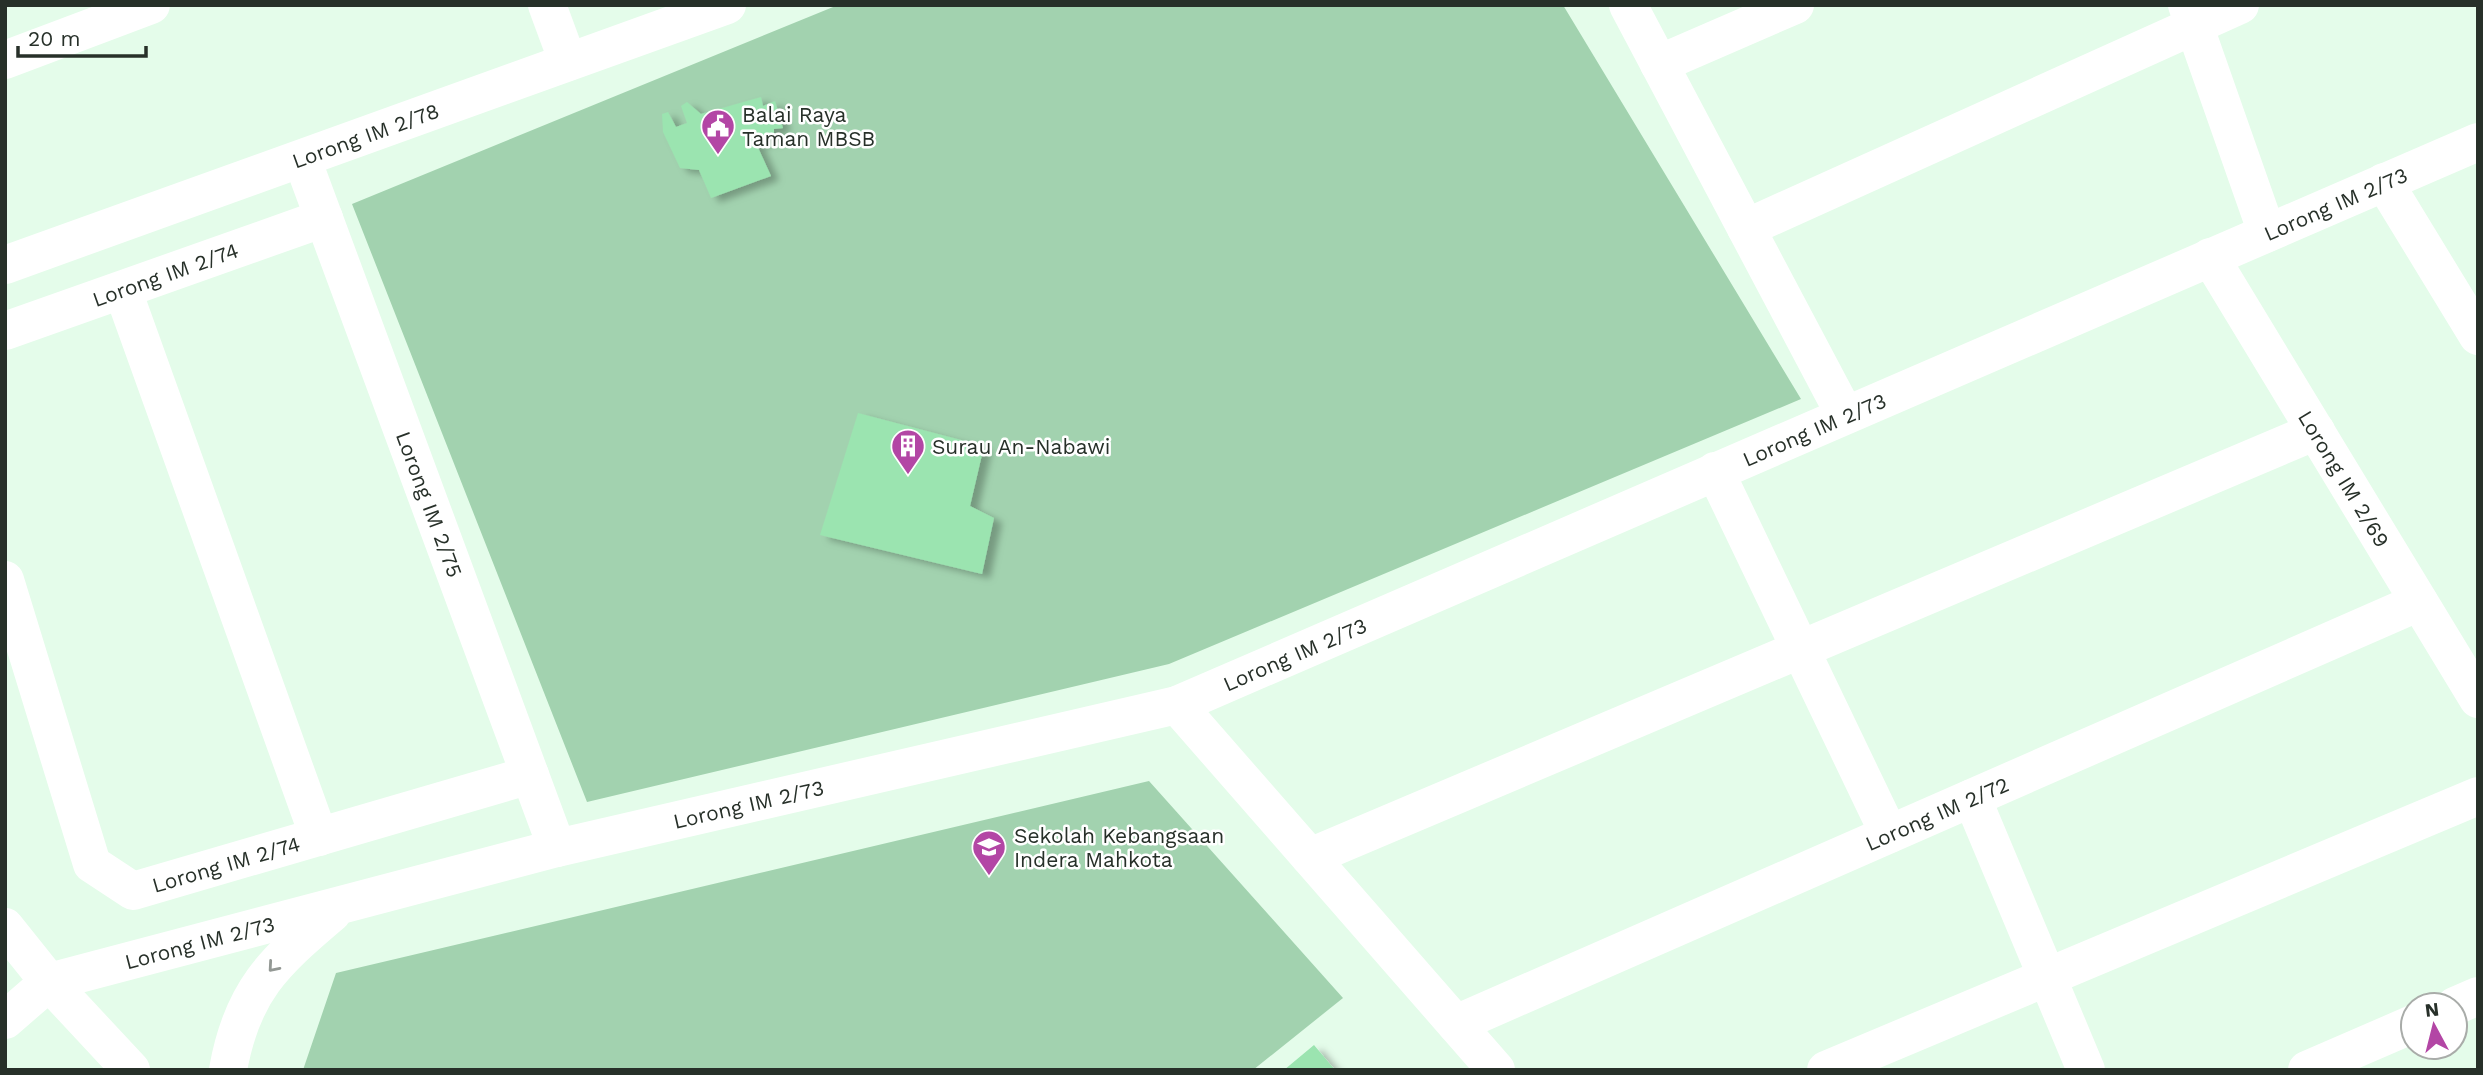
<svg xmlns="http://www.w3.org/2000/svg" width="2483" height="1075" font-family="'Work Sans',sans-serif">
  <style>
    .green { fill: #a2d2af }
    .building { fill: #9be4b0; filter: url(#shadow) }
    .lines { fill: none; stroke-linecap: round; stroke-linejoin: round }
    .minor { stroke: #fff; stroke-width: 38 }
    .oneway { stroke: #939894 }
    .labels { text-anchor: middle; dominant-baseline: central; stroke-width: 5; stroke-linejoin: round; paint-order: stroke }
    .poi-label { font-size: 21px; fill: #273029; stroke: #fff; text-anchor: start }
    .street-label { font-size: 21px; fill: #273029; stroke: #fff }
  </style>
  <defs>
    <filter id="shadow"><feDropShadow dx="8" dy="4.5" stdDeviation="3.5" flood-color="#0004"/></filter>
  </defs>
  <rect width="100%" height="100%" fill="#e4fcea"/>
  <path class="green" d="M838,5H1563L1801,399L1169,664L587,802L352,204Z
    M1149,781L1343,998L1253,1070H303L336,973Z"/>
  <path class="building" d="M761,97L763,106L775,101L783,128L774,129V138L756,143L771,176L711,198L699,170L680,168L663,132L662,114L668,112L676,127L687,123L681,106L687,102L701,114Z
    M858,413L984,446L970,506L994,518L982,574L820,535Z
    M1314,1045L1335,1070H1284Z"/>
  <g class="lines">
    <g class="minor">
      <path d="M547,5L568,62"/>
      <path d="M1628,5L1845,415"/>
      <path d="M2187,5L2267,233"/>
      <path d="M5,60L151,5"/>
      <path d="M1659,64L1795,5"/>
      <path id="s1" d="M302,159L557,848"/>
      <path d="M2384,182L2478,336"/>
      <path d="M1746,228L2240,5"/>
      <path id="s2" d="M2210,257L2478,699"/>
      <path id="s3" d="M5,265L727,5"/>
      <path d="M123,291L319,837"/>
      <path id="s4" d="M5,331L324,218"/>
      <path d="M1715,471L1889,834"/>
      <path id="s5" d="M5,580L92,864L133,891L530,775"/>
      <path d="M1177,705L1496,1070"/>
      <path d="M1972,798L2086,1070"/>
      <path d="M1310,857L2316,431"/>
      <path d="M5,927L49,982L131,1070"/>
      <path d="M2455,1006L2478,996"/>
      <path id="s6" d="M5,1020L49,982L557,848L1177,705L2478,142"/>
      <path id="s7" d="M1456,1024L2419,602"/>
      <path d="M228,1070C242,991 273,963 332,913"/>
      <path d="M1826,1070L2478,796"/>
      <path d="M2307,1070L2413,1024"/>
    </g>
  </g>
  <defs><path id="oneway-chevron" d="M-2-3.5L2.5 0L-2 3.5" fill="none" stroke-width="1.6" stroke-linecap="round" stroke-linejoin="round" transform="scale(1.75)"/></defs>
  <use class="oneway" href="#oneway-chevron" transform="translate(273 967) rotate(131)"/>
  <defs>
    <g id="civic-pin" transform="scale(1.75)"><path d="M0 17L-7.5 6A9.5 9.5 0 1 1 7.5 6Z" fill="#b346a5" stroke="#fff"/><path d="M-.6-6.5H3V-4.5H.6V-3L4-1V1h2V6H-6V1h2V-1L-.6-3ZM-1.2 2.5V6h2.4V2.5Z" fill="#fff"/></g>
    <g id="building-pin" transform="scale(1.75)"><path d="M0 17L-7.5 6A9.5 9.5 0 1 1 7.5 6Z" fill="#b346a5" stroke="#fff"/><path d="M-4-6H4V6H1V3H-1V6H-4ZM-2.5-4.3h1.7v1.8h-1.7ZM.8-4.3h1.7v1.8H.8ZM-2.5-1h1.7V.8h-1.7ZM.8-1h1.7V.8H.8Z" fill="#fff"/></g>
    <g id="school-pin" transform="scale(1.75)"><path d="M0 17L-7.5 6A9.5 9.5 0 1 1 7.5 6Z" fill="#b346a5" stroke="#fff"/><path d="M0-5L7-2L0 1L-7-2ZM-4 1L0 2.5L4 1V4Q0 6-4 4Z" fill="#fff"/></g>
  </defs>
  <g fill-rule="evenodd">
    <use href="#civic-pin" x="718" y="126"/>
    <use href="#building-pin" x="908" y="446"/>
    <use href="#school-pin" x="989" y="847"/>
  </g>
  <g class="labels">
    <g class="poi-label">
      <text x="742" y="114">Balai Raya<tspan x="742" dy="24">Taman MBSB</tspan></text>
      <text x="932" y="446">Surau An-Nabawi</text>
      <text x="1014" y="835">Sekolah Kebangsaan<tspan x="1014" dy="24">Indera Mahkota</tspan></text>
    </g>
    <g class="street-label">
      <text stroke="none"><textPath href="#s3" startOffset="383">Lorong IM 2/78</textPath></text>
      <text stroke="none"><textPath href="#s6" startOffset="2482">Lorong IM 2/73</textPath></text>
      <text stroke="none"><textPath href="#s4" startOffset="170">Lorong IM 2/74</textPath></text>
      <text stroke="none"><textPath href="#s6" startOffset="1914">Lorong IM 2/73</textPath></text>
      <text stroke="none"><textPath href="#s2" startOffset="259">Lorong IM 2/69</textPath></text>
      <text stroke="none"><textPath href="#s1" startOffset="368">Lorong IM 2/75</textPath></text>
      <text stroke="none"><textPath href="#s6" startOffset="1348">Lorong IM 2/73</textPath></text>
      <text stroke="none"><textPath href="#s6" startOffset="780">Lorong IM 2/73</textPath></text>
      <text stroke="none"><textPath href="#s7" startOffset="525">Lorong IM 2/72</textPath></text>
      <text stroke="none"><textPath href="#s5" startOffset="443">Lorong IM 2/74</textPath></text>
      <text stroke="none"><textPath href="#s6" startOffset="214">Lorong IM 2/73</textPath></text>
    </g>
  </g>
  <rect width="2483" height="1075" fill="none" stroke="#273029" stroke-width="14"/>
  <g transform="translate(2434 1026) rotate(353)"><circle r="33" fill="#ffffff" stroke="#a9aca9" stroke-width="2"/>
  <path d="M0-5L12 26L0 18L-12 26Z" fill="#b346a5"/>
  <text y="-10" font-size="19" font-weight="bold" text-anchor="middle" fill="#273029">N</text>
  </g>
  <path d="M18 46v10h128v-10" fill="none" stroke="#273029" stroke-width="3.5"/>
  <text x="28" y="46" font-size="21" fill="#273029" stroke="#ffffff" stroke-width="5" paint-order="stroke">20 m</text>
</svg>
